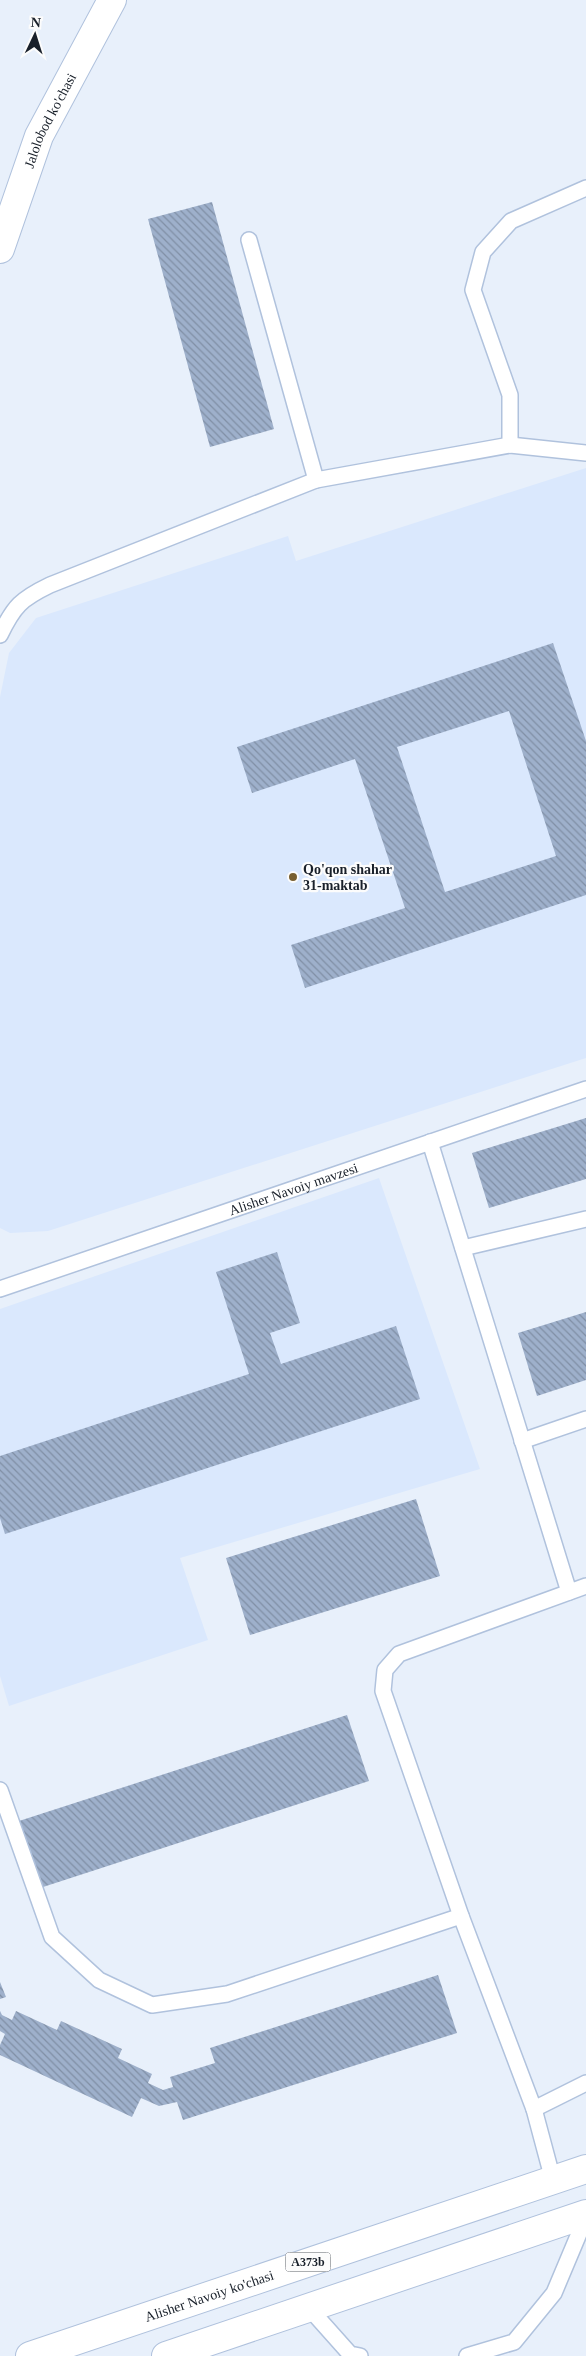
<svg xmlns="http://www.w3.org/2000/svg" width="586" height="2356" font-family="Georgia,serif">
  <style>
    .built { fill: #dae8fd }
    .building { fill: url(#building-back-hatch); fill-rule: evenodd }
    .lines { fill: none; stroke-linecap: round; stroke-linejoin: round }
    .service-casing { stroke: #b0c2dd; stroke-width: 18 }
    .minor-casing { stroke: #b0c2dd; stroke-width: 30 }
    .trunk-casing { stroke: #b0c2dd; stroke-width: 30 }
    .service { stroke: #fff; stroke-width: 15 }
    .minor { stroke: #fff; stroke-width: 28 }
    .trunk { stroke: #fff; stroke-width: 28 }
    .poi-dot { fill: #785f30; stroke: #fcfcfc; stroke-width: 2 }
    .labels { text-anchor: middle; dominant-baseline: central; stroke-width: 4.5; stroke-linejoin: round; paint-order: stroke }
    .shield { fill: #fcfcfc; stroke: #5d6269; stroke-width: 1 }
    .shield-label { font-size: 12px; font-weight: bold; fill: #19202a }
    .street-label { font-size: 14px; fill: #19202a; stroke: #fcfcfc }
    .poi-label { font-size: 14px; font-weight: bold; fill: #19202a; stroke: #fcfcfc; text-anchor: start }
  </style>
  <defs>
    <pattern id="building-back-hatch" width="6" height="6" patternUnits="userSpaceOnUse" patternTransform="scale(1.25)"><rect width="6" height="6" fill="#9eb0cb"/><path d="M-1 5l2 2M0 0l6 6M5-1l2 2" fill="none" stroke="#808fa5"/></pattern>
  </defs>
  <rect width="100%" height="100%" fill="#e8f0fb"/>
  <path class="built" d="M586,468V1058L48,1231L10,1233L0,1228V697L9,653L36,618L288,536L296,561Z
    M379,1178L480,1469L180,1558L208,1640L9,1706L0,1676V1309Z"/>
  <path class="building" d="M212,202L274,429L210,447L148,219Z
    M553,643L586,741V895L305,988L291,945L405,908L355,759L252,793L237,747ZM509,711L556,856L445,892L397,747Z
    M586,1118V1179L489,1208L472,1153Z
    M277,1252L300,1323L270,1333L281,1364L396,1326L420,1399L5,1534L0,1518V1456L249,1374L216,1272Z
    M586,1312V1380L537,1396L518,1333Z
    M416,1499L440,1576L250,1635L226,1558Z
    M347,1715L369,1781L40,1888L19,1821Z
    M438,1975L457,2033L183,2120L177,2102L159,2106L141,2098L132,2117L0,2055V2045L5,2034L0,2031V2011L2,2015L12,2020L16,2011L57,2030L61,2021L122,2049L118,2058L152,2074L148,2083L163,2090L173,2087L170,2077L215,2063L210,2048Z
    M0,1982L6,1997L0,1999Z"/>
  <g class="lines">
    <g class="service-casing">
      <g id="service">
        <path d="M249,240L316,480"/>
        <path d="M510,445V395L473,290L483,252L511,221L586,188"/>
        <path d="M0,635C14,606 21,599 50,585L316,480L510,445L586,453"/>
        <path d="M430,1142L569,1592"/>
        <path d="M463,1248L586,1219"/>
        <path id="s1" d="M0,1289L586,1089"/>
        <path d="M522,1441L586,1419"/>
        <path d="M0,1790L52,1937L99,1980L152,2005L227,1994L461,1916"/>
        <path d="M534,2109L586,2083"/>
        <path d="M553,2180L534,2109L461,1916L383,1691L385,1670L399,1654L586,1586"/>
        <path d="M309,2308L350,2354L360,2356"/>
        <path d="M467,2356L514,2342L554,2293L586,2217"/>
      </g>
    </g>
    <g class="minor-casing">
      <g id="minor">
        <path id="s2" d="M0,249L39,136L112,0"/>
      </g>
    </g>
    <g class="trunk-casing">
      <g id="trunk">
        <path id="s3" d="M30,2356L586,2169"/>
        <path d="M166,2356L586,2214"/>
      </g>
    </g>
    <use href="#service" class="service"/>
    <use href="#minor" class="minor"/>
    <use href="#trunk" class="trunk"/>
  </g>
  <circle class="poi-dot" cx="293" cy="877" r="5"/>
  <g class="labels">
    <rect class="shield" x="285.5" y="2252.5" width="45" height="19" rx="4"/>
    <g class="shield-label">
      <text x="308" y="2262">A373b</text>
    </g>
    <g class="street-label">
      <text stroke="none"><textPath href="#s2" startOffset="138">Jalolobod ko'chasi</textPath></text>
      <text stroke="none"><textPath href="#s1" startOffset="310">Alisher Navoiy mavzesi</textPath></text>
      <text stroke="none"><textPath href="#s3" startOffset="189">Alisher Navoiy ko'chasi</textPath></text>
    </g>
    <g class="poi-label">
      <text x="303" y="869">Qo'qon shahar<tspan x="303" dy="16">31-maktab</tspan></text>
    </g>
  </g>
  <g transform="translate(35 35) rotate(4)" stroke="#fcfcfc" stroke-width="4" paint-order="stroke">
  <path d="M0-4L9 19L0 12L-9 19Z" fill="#19202a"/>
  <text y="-8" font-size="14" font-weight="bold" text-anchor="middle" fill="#19202a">N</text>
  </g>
</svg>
